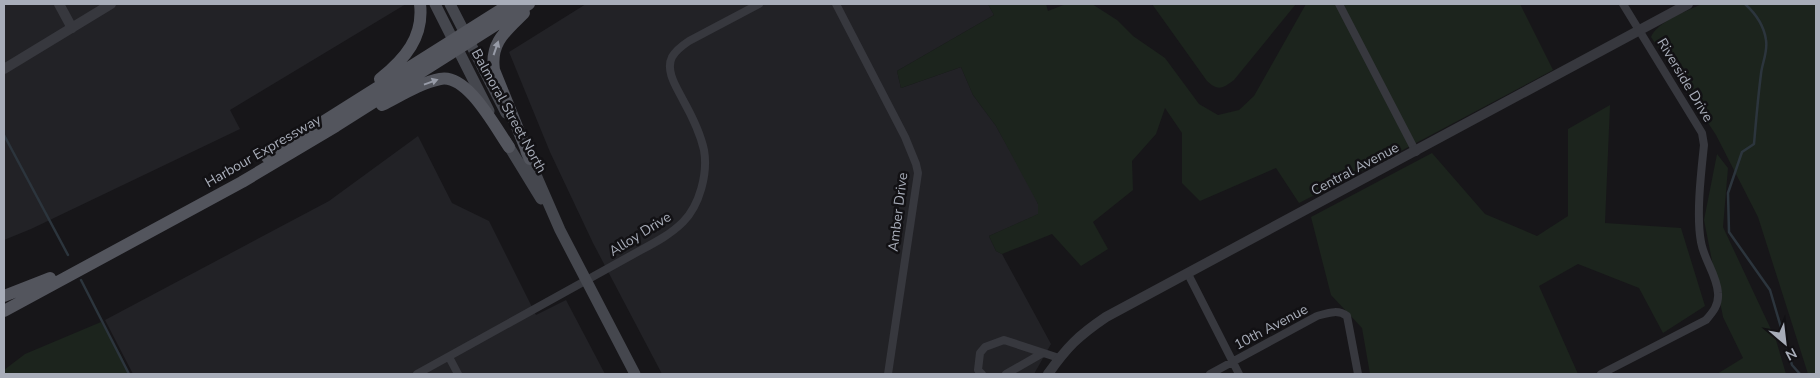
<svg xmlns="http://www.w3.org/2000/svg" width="1820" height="378" font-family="'Nunito Sans',sans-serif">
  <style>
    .built { fill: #222226 }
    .green { fill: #1c241d }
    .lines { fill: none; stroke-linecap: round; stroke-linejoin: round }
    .stream { stroke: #2c353d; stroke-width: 2.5 }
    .minor { stroke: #37383e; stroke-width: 8 }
    .tertiary { stroke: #37383e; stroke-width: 10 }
    .secondary { stroke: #45474e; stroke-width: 11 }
    .primary { stroke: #53555d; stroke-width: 12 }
    .oneway { fill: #979ba7 }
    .labels { text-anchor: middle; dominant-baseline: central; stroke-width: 5; stroke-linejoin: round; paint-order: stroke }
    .street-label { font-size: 14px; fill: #a8adb9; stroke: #121114 }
  </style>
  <rect width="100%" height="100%" fill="#171619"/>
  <path class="built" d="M4,4H406L230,110L240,129L31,229L4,240Z
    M586,4H988L994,15L897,71L901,88L961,67L973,95L996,126L1034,194L1038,204L1039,214L989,236L996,251L1002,254L1051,344L1034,374H662L593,243L550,152L509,52Z
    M418,136L452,203L489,221L536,315L566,300L605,374H133L105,320L329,201Z"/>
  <path class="green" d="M988,4H1046L1048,11L1066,4H1092L1117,20L1133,36L1165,58L1199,104L1218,115L1239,110L1254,96L1306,4H1520L1553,70L1401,151L1299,203L1276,168L1200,201L1182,183V133L1165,108L1156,134L1132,161L1133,190L1093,222L1108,249L1081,266L1052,234L1002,254L996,251L989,236L1038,214V204L996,126L973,95L961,67L901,88L897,71L994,15Z
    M1152,4H1296L1234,80C1222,89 1218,91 1207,81Z
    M1702,4H1816V374H1808L1758,217L1716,135L1651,37C1657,22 1687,11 1702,4Z
    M1610,105L1605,223L1681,228L1705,306L1663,333L1639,288L1578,264L1539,286L1578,374H1370L1362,328L1331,295L1311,217L1432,153L1485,214L1537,236L1568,216V129Z
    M1717,154L1728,168L1723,227L1776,340L1786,374H1717L1743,358L1723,317L1704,220Z
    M101,322L121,355L129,374H4V370L25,354Z"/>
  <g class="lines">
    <path class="stream" d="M1745,4C1755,13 1764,26 1766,40C1768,52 1762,63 1761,74C1758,97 1756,121 1754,144L1742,152L1728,193L1729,232L1770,290L1792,365L1800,374
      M4,135L68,255
      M81,280L129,374"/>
    <path class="minor" d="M836,4L905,137L916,164L918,173L888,374
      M1339,4L1416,152
      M1188,274L1239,374
      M449,357L458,374
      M417,374L641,250C656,242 671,234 683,222C700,205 708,173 704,150C700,132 692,116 683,100C677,88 665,71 672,57C676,50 683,45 689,41L759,4
      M982,374L978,370L980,353L985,347L1004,340L1059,358
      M1006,374L1041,354
      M1210,374L1317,316C1328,313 1338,309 1347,316L1358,374
      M1601,374L1706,320C1713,312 1719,305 1718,293C1717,275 1704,260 1701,242C1696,215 1701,173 1704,145L1702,133L1623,4"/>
    <path class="tertiary" d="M59,4L72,28
      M4,69L111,4
      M1048,374C1067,347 1078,336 1106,317L1688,4"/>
    <path class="secondary" d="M435,4L489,111
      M450,4L506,113
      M505,140L541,199
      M526,152L560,230L635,374"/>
    <path class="primary" d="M524,13C506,31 490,42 494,70L530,159
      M380,79C405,59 424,37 420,4
      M382,105C400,96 420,83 440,79C467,73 495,127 509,147
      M267,157L510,4
      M4,296L50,278
      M4,311L242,182L336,126L529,4"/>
  </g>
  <defs><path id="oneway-solid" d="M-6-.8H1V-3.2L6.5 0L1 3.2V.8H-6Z" transform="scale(1.25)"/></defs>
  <g class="oneway">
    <use href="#oneway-solid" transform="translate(496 48) rotate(-71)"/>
    <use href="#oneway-solid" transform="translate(431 82) rotate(-20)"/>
  </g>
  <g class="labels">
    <g class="street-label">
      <text transform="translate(1685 80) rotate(59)">Riverside Drive</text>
      <text transform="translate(509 111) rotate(61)">Balmoral Street North</text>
      <text transform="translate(263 151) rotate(-30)">Harbour Expressway</text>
      <text transform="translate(1355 169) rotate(-28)">Central Avenue</text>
      <text transform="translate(898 212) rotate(-83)">Amber Drive</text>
      <text transform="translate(640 234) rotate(-32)">Alloy Drive</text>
      <text transform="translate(1271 327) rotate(-28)">10th Avenue</text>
    </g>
  </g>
  <rect width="1820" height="378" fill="none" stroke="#a8adb9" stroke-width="10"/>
  <g transform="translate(1785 343) rotate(152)" stroke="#121114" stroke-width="4" paint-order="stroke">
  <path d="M0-4L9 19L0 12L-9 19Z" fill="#a8adb9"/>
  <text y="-8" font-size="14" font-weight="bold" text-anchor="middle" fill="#a8adb9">N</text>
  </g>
</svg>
